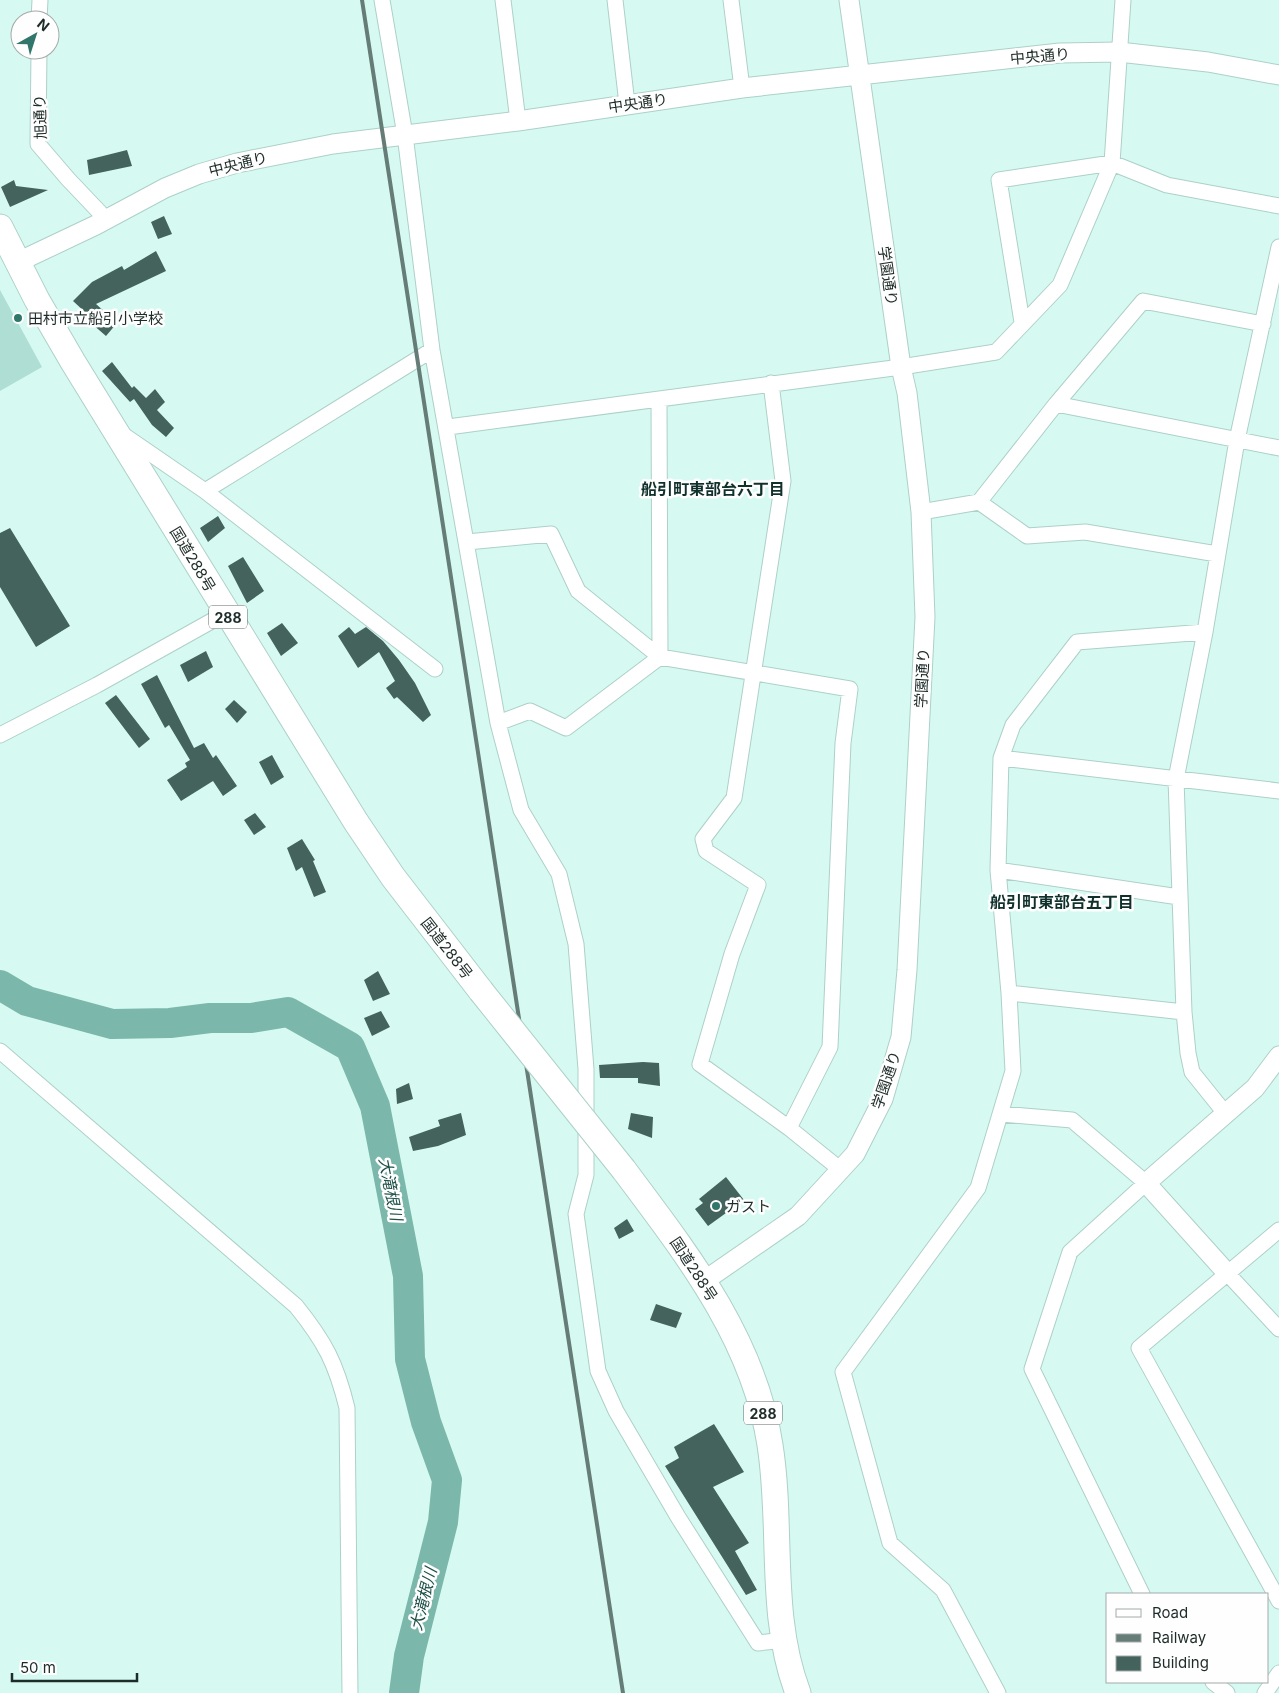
<svg xmlns="http://www.w3.org/2000/svg" width="1279" height="1693" font-family="Inter,'Noto Sans JP',sans-serif">
  <style>
    .garden { fill: #aeded4 }
    .lines { fill: none; stroke-linecap: round; stroke-linejoin: round }
    .river { stroke: #7cb7ab; stroke-width: 30 }
    .building { fill: #43635c }
    .minor-casing { stroke: #add0c8; stroke-width: 17 }
    .tertiary-casing { stroke: #add0c8; stroke-width: 21 }
    .trunk-casing { stroke: #add0c8; stroke-width: 27 }
    .minor { stroke: #fff; stroke-width: 15 }
    .tertiary { stroke: #fff; stroke-width: 19 }
    .trunk { stroke: #fff; stroke-width: 25 }
    .rail { stroke: #657c77; stroke-width: 4 }
    .trunk-bridge-casing { stroke: #add0c8; stroke-width: 27; stroke-linecap: butt }
    .trunk-bridge { stroke: #fff; stroke-width: 25 }
    .poi-dot { fill: #31766a; stroke: #fefefe; stroke-width: 2 }
    .labels { text-anchor: middle; dominant-baseline: central; stroke-width: 5; stroke-linejoin: round; paint-order: stroke }
    .shield { fill: #fefefe; stroke: #616b69; stroke-width: 1 }
    .shield-label { font-size: 14px; font-weight: bold; fill: #1e2c29 }
    .street-label { font-size: 15px; fill: #1e2c29; stroke: #fefefe }
    .poi-label { font-size: 15px; fill: #1e2c29; stroke: #fefefe; text-anchor: start }
    .neighbourhood-label { font-size: 16px; font-weight: bold; fill: #10302b; stroke: #fefefe }
    .water-label { font-size: 16px; font-style: italic; fill: #1d5047; stroke: #fefefe }
  </style>
  <rect width="100%" height="100%" fill="#d6faf2"/>
  <path class="garden" d="M0,290L42,367L0,391Z"/>
  <g class="lines">
    <path class="river" d="M0,985L27,1001L112,1024L170,1023L210,1018H251L288,1012L350,1047L375,1106L408,1276L410,1359L426,1422L447,1480L443,1522L409,1656L404,1693"/>
  </g>
  <path class="building" d="M127,150L132,166L89,175L87,160Z
    M14,180L16,186L48,190L10,207L1,187Z
    M164,216L172,234L158,239L151,222Z
    M156,251L166,271L96,304L117,323L106,336L84,317L86,313L73,301L92,282L122,266L124,270Z
    M112,362L132,388L134,386L146,398L155,389L165,402L157,410L174,428L166,437L152,425L134,399L130,402L102,371Z
    M218,516L225,528L208,542L200,528Z
    M10,528L70,626L36,647L0,587V533Z
    M243,557L264,591L247,603L228,566Z
    M282,623L298,643L281,656L267,633Z
    M349,627L355,634L366,627L383,641L399,660L415,683L431,715L423,722L397,697L394,699L386,688L395,681L379,652L358,668L338,636Z
    M206,651L213,667L188,682L180,665Z
    M157,675L194,748L204,743L213,758L216,755L237,786L223,796L213,781L181,801L167,780L187,767L185,763L190,760L169,725L165,728L141,684Z
    M116,695L150,739L139,748L105,703Z
    M234,700L247,712L237,723L225,709Z
    M272,755L284,777L271,785L259,762Z
    M255,813L266,827L254,835L244,820Z
    M302,839L315,860L313,861L326,892L314,897L302,867L296,871L287,848Z
    M378,971L390,994L373,1001L364,980Z
    M381,1011L390,1027L372,1036L364,1018Z
    M643,1062L659,1063L660,1086L638,1083V1078H600L599,1065Z
    M409,1083L413,1099L397,1104L396,1089Z
    M461,1113L466,1135L438,1146L413,1151L409,1137L440,1126L438,1120Z
    M631,1113L653,1117L652,1138L628,1129Z
    M726,1177L744,1200L708,1226L695,1209L703,1203L699,1199Z
    M627,1219L634,1231L619,1239L614,1228Z
    M656,1304L682,1313L676,1328L650,1320Z
    M714,1424L744,1472L713,1487L749,1543L735,1551L757,1590L746,1595L665,1466L679,1458L674,1447Z"/>
  <g class="lines">
    <g class="minor-casing">
      <path id="minor" d="M382,0L405,135L432,350L498,723L521,810L559,874L576,944L586,1069V1175L576,1214L598,1371L616,1411L678,1517L758,1643L785,1640
        M503,0L518,121
        M615,0L627,104
        M731,0L742,88
        M39,20L40,0
        M39,50L38,144L68,179L106,219
        M1022,322L999,180L1112,163L1167,185L1279,206
        M771,383L783,481L734,798L703,839L706,851L758,885L732,954L700,1064L789,1128L841,1170
        M659,400L660,657
        M1056,404L1279,448
        M448,427L901,367L996,352L1060,285L1112,163L1123,0
        M122,434L205,491L435,669
        M205,491L432,350
        M921,512L979,502
        M467,542L551,534L578,591L660,657L850,689L843,743L830,1047L789,1128
        M1217,554L1085,532L1027,536L979,502L1056,404L1143,301L1263,324
        M498,723L530,711L566,728L660,657
        M0,735L97,685L226,613
        M1001,758L1279,791
        M998,870L1179,897
        M1009,993L1184,1012
        M0,1051L296,1306C325,1342 336,1363 347,1408L350,1693
        M1225,1113L1192,1072L1188,1053L1184,1012L1176,779L1205,632L1237,440L1279,247
        M1001,1114L1072,1120L1146,1183L1070,1252L1032,1369L1142,1594
        M1279,1230L1139,1348L1279,1601
        M1227,1273L1279,1329
        M1213,1682L1227,1693
        M998,1693L943,1590L890,1543L843,1372L978,1188L1013,1071L1009,993L998,870L1001,758L1013,725L1077,642L1205,632
        M1265,1693L1279,1673"/>
    </g>
    <g class="tertiary-casing">
      <path id="tertiary" d="M18,262L96,225L165,188L199,174L237,163L333,144L518,121L742,88L1060,53L1119,52L1208,62L1279,75
        M1227,1273L1146,1183L1255,1088L1279,1056
        M704,1281L798,1216L855,1154L883,1099L901,1037L907,970L925,617L921,512L907,393L901,367L849,0"/>
    </g>
    <g class="trunk-casing">
      <path id="trunk" d="M0,227L37,300L73,362L356,822L393,877L481,991
        M624,1170C686,1253 754,1339 770,1445C783,1527 768,1615 798,1693"/>
    </g>
    <use href="#minor" class="minor"/>
    <use href="#tertiary" class="tertiary"/>
    <use href="#trunk" class="trunk"/>
    <path class="rail" d="M362,0L623,1693"/>
    <g class="trunk-bridge-casing">
      <path id="trunk-bridge" d="M481,991L624,1170"/>
    </g>
    <use href="#trunk-bridge" class="trunk-bridge"/>
  </g>
  <g class="poi-dot">
    <circle cx="18" cy="318" r="5"/>
    <circle cx="716" cy="1206" r="5"/>
  </g>
  <g class="labels">
    <g class="shield">
      <rect x="209" y="605.5" width="38" height="23" rx="4"/>
      <rect x="744" y="1401.5" width="38" height="23" rx="4"/>
    </g>
    <g class="shield-label">
      <text x="228" y="617">288</text>
      <text x="763" y="1413">288</text>
    </g>
    <g class="street-label">
      <text transform="translate(1040 56) rotate(-5)">中央通り</text>
      <text transform="translate(638 103) rotate(-8)">中央通り</text>
      <text transform="translate(40 117) rotate(-92)">旭通り</text>
      <text transform="translate(238 164) rotate(-14)">中央通り</text>
      <text transform="translate(888 276) rotate(82)">学園通り</text>
      <text transform="translate(193 559) rotate(59)">国道288号</text>
      <text transform="translate(922 678) rotate(-87)">学園通り</text>
      <text transform="translate(447 948) rotate(52)">国道288号</text>
      <text transform="translate(886 1080) rotate(-71)">学園通り</text>
      <text transform="translate(694 1269) rotate(57)">国道288号</text>
    </g>
    <g class="poi-label">
      <text x="28" y="318">田村市立船引小学校</text>
      <text x="726" y="1206">ガスト</text>
    </g>
    <g class="neighbourhood-label">
      <text x="713" y="489">船引町東部台六丁目</text>
      <text x="1062" y="902">船引町東部台五丁目</text>
    </g>
    <g class="water-label">
      <text transform="translate(391 1189) rotate(79)">大滝根川</text>
      <text transform="translate(423 1599) rotate(-76)">大滝根川</text>
    </g>
  </g>
  <rect x="1106" y="1593" width="162" height="90" fill="#fefefe" stroke="#a4aaa9"/>
  <rect x="1116" y="1609" width="25" height="8" fill="#ffffff" stroke="#a4aaa9"/>
  <text x="1152" y="1618" font-size="15" fill="#1e2c29">Road</text>
  <rect x="1116" y="1634" width="25" height="8" fill="#657c77" stroke="#a4aaa9"/>
  <text x="1152" y="1643" font-size="15" fill="#1e2c29">Railway</text>
  <rect x="1116" y="1656" width="25" height="15" fill="#43635c" stroke="#a4aaa9"/>
  <text x="1152" y="1668" font-size="15" fill="#1e2c29">Building</text>
  <g transform="translate(35 35) rotate(39)"><circle r="24" fill="#fefefe" stroke="#a4aaa9"/>
  <path d="M0-4L9 19L0 12L-9 19Z" fill="#31766a"/>
  <text y="-8" font-size="14" font-weight="bold" text-anchor="middle" fill="#1e2c29">N</text>
  </g>
  <path d="M12 1673v8h125v-8" fill="none" stroke="#1e2c29" stroke-width="2.5"/>
  <text x="20" y="1673" font-size="15" fill="#1e2c29" stroke="#fefefe" stroke-width="4" paint-order="stroke">50 m</text>
</svg>
